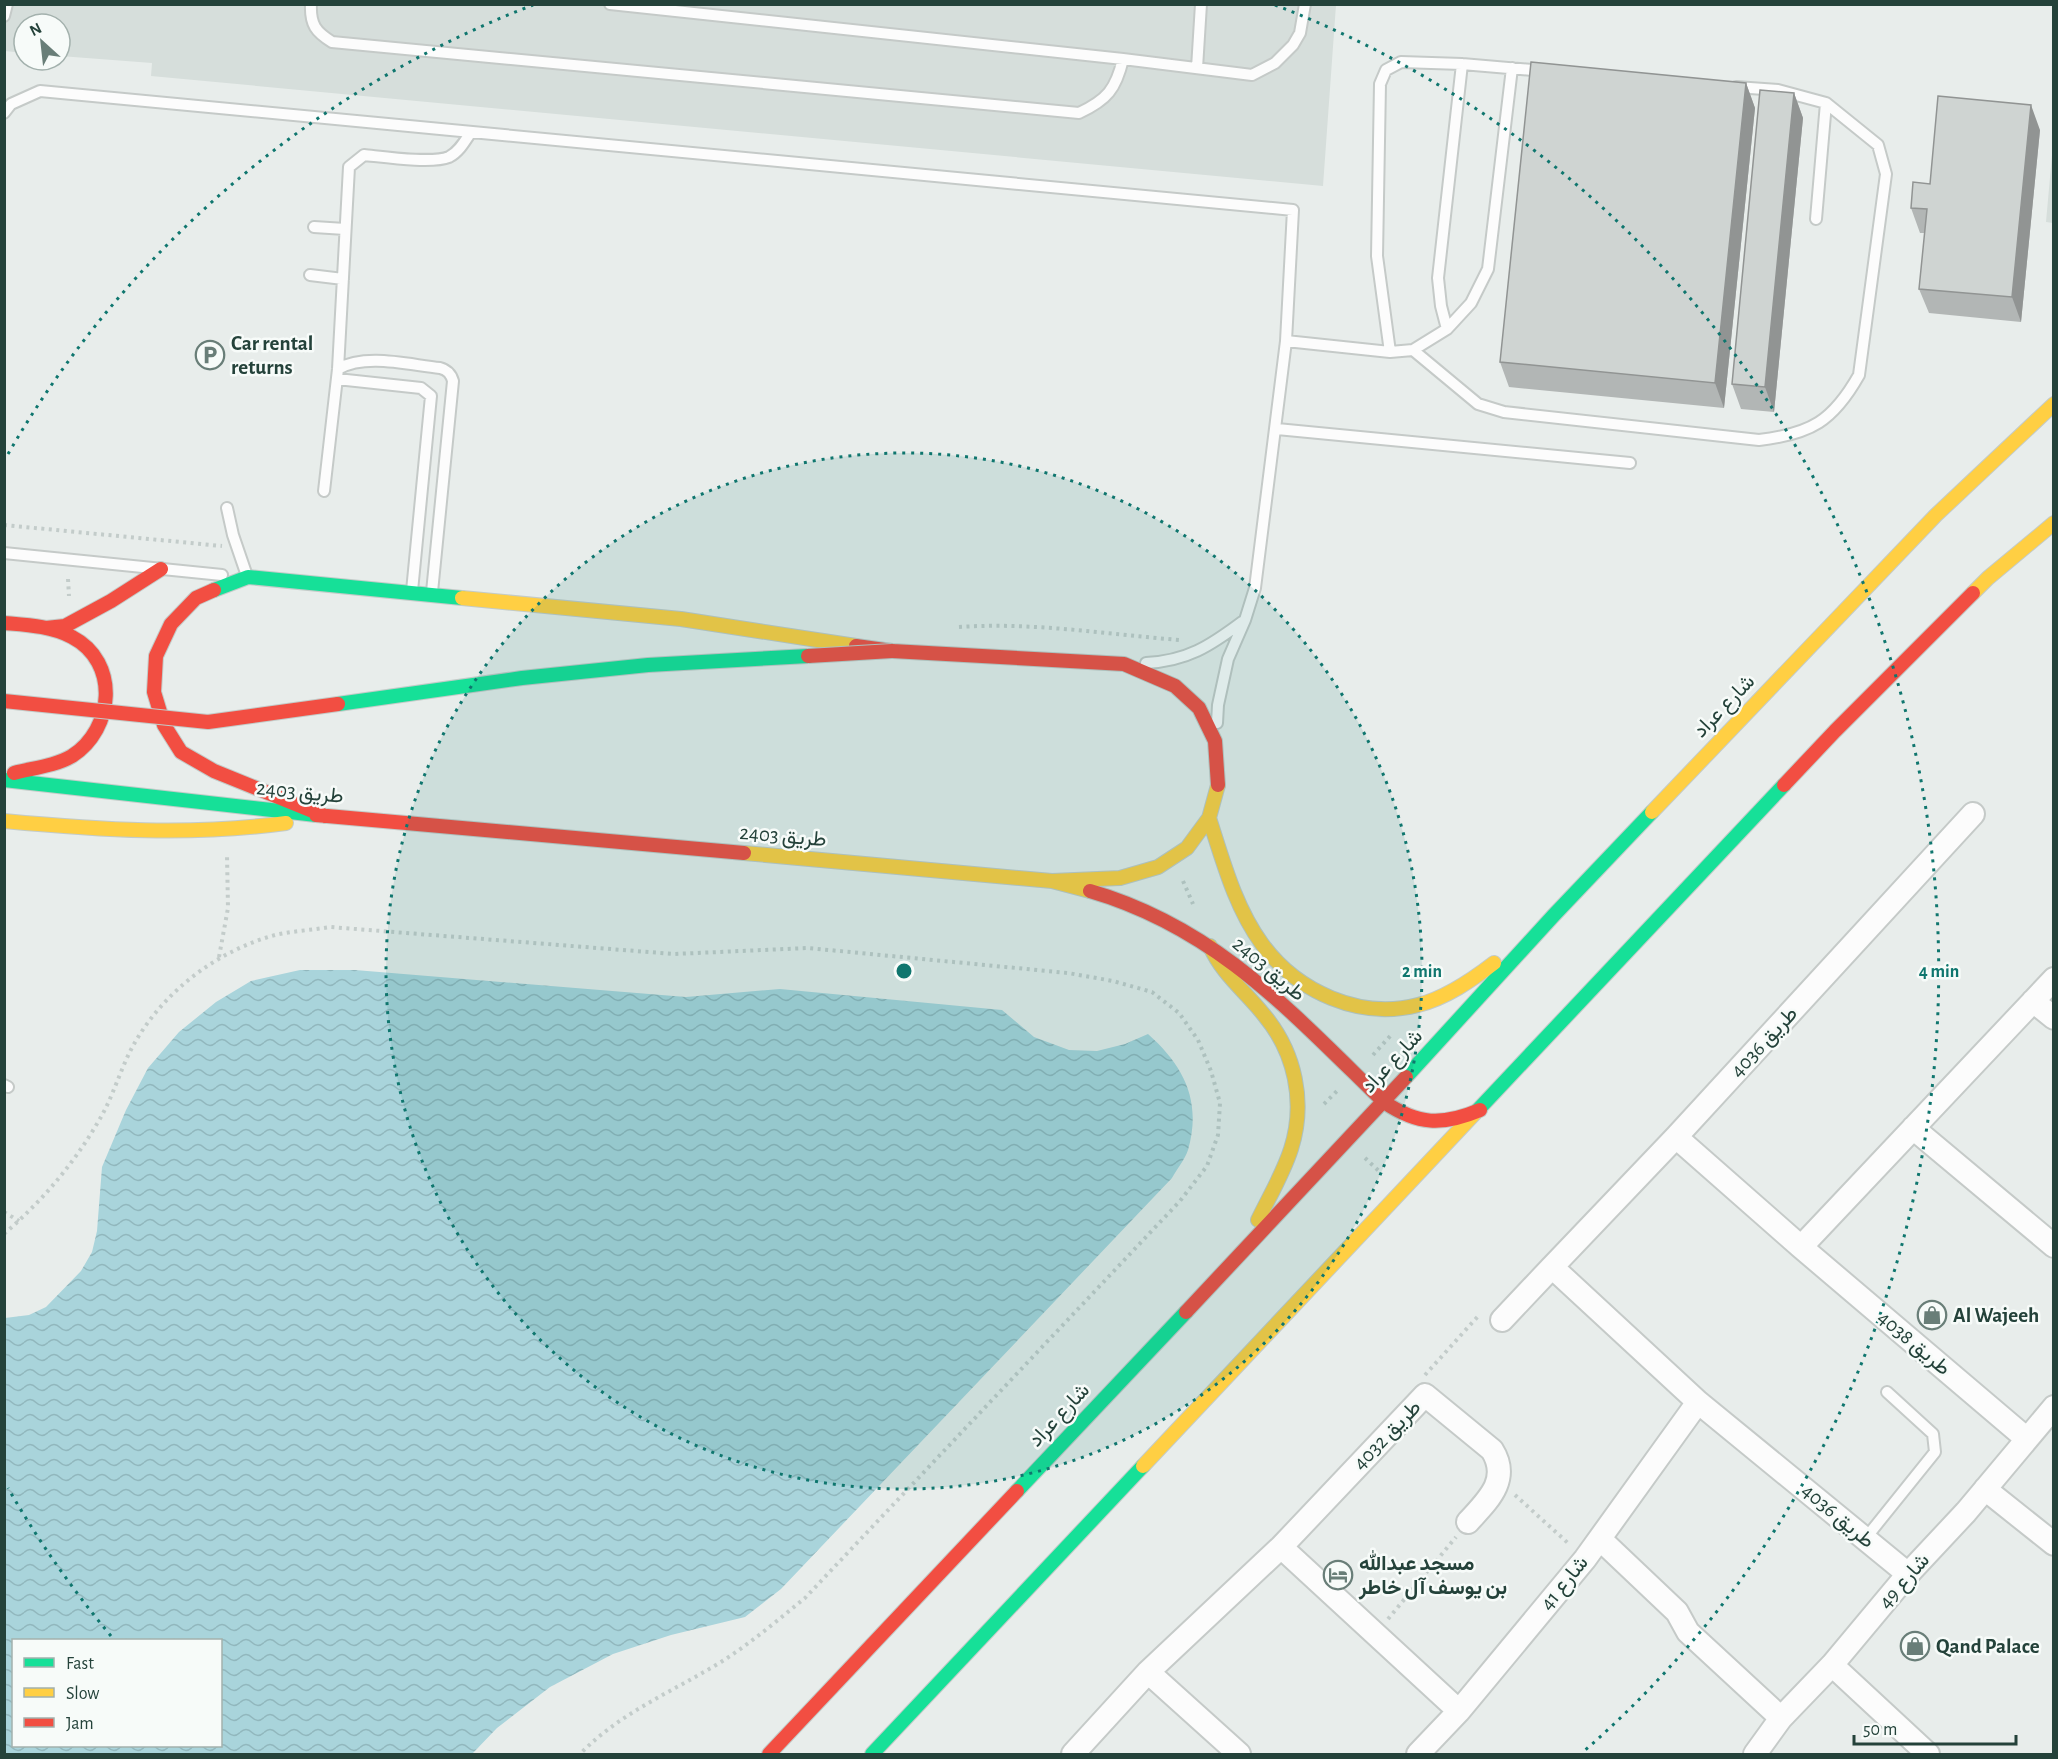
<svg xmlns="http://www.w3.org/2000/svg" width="2058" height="1759" font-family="'Alegreya Sans',Vazirmatn,sans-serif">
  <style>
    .built { fill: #d6dedb }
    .water { fill: url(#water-waves); fill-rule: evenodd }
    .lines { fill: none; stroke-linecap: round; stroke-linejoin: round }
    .lane-casing { stroke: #c5cac8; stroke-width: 14 }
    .street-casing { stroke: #c5cac8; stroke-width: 26 }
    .fast-casing { stroke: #c3cbc8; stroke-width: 16 }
    .slow-casing { stroke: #c3cbc8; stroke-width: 16 }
    .jam-casing { stroke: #c3cbc8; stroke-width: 16 }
    .path { stroke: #c3ccca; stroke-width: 4; stroke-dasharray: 3 4.5; stroke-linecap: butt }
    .lane { stroke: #fcfcfc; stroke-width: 10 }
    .street { stroke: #fcfcfc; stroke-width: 22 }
    .fast { stroke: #16e098; stroke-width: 14 }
    .slow { stroke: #ffcf43; stroke-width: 14 }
    .jam { stroke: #f24e42; stroke-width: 14 }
    .fast-bridge-casing { stroke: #c3cbc8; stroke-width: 16; stroke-linecap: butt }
    .jam-bridge-casing { stroke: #c3cbc8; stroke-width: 16; stroke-linecap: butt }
    .fast-bridge { stroke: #16e098; stroke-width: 14 }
    .jam-bridge { stroke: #f24e42; stroke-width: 14 }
    .wall { fill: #b2b6b5 }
    .shaded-wall { fill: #919493 }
    .building { fill: #cfd4d2; stroke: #919493; stroke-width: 1.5 }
    .ring { fill: none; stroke: #0f766e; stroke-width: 3; stroke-dasharray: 3 6 }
    .labels { text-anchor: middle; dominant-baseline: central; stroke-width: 5; stroke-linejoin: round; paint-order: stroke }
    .poi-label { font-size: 21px; font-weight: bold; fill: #24423a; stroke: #f7fbf9; text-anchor: start }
    .street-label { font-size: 21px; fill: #24423a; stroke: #f7fbf9 }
    .centre { fill: #0f766e; stroke: #f7fbf9; stroke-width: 3 }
    .ring-label { font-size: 18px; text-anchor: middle; font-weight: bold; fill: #0f766e; stroke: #f7fbf9; stroke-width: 5; stroke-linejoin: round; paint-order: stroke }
  </style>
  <defs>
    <pattern id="water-waves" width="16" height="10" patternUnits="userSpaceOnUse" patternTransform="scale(1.5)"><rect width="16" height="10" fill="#a9d4db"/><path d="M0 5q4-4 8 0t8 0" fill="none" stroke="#91b7bd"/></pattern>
  </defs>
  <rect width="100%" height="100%" fill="#e8edeb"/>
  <path class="built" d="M4,5H1336L1323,186L151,76L152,63L60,56V24H24V53L5,51Z
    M2053,144V223L2046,222Z"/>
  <path class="water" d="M300,970H355L686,997L780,989L1002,1010L1034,1037L1069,1050L1097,1051L1125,1044L1148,1034C1184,1066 1202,1101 1188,1150C1185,1159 1177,1169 1172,1178L781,1589L745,1617L671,1635L613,1654L550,1687L497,1728L472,1754H5V1318L29,1315L46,1307L81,1271L92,1252L97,1231L102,1167L126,1110L148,1068L179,1032L216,1002L251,981ZM14,1640H220V1746H14Z"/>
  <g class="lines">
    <g class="lane-casing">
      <path id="lane" d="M311,4C310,25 316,32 332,42L1079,113C1107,100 1116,89 1123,59
        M610,4L1123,59L1252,75L1275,63L1293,45L1300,33L1305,4
        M4,16L7,4
        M1197,68L1201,4
        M4,113L11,104L40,91L1293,210L1286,341L1255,588L1245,620L1228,659L1218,705L1217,723
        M1816,219L1826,103
        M314,227L345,229
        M310,275L343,279
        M1447,329L1441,306L1438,278L1462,64
        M1286,341L1390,352L1413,350L1478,404L1504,412L1759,440C1811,434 1833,421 1859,375L1886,174L1878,145L1826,103L1778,90L1736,87
        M1413,350L1447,329L1471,303L1488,269L1512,68
        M1390,352L1377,256L1380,84L1386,70L1401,62L1462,64L1544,71
        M338,369C366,353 409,365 440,368C448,370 451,374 453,381L432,592
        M337,379L421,388L431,396L412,591
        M1277,429L1630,463
        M324,491L338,369L349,167L364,155C384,157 432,164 449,157C459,152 465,141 471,132
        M227,508L233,535L246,573
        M4,553L222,575
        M1146,663C1187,661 1210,646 1242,622
        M4,1085L8,1087
        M1865,1539L1935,1452L1933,1434L1887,1392"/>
    </g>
    <g class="street-casing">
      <path id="street" d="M2033,1001L2054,1018
        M1913,1128L2054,1246
        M1676,1137L1801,1247L2027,1439
        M1801,1247L2054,979
        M1502,1320L1552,1267
        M1985,1489L2054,1544
        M1600,1539L1677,1612L1688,1632L1781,1718
        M1281,1547L1459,1711
        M1908,1574L1698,1402L1552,1267L1676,1137L1973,814
        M1832,1665L1928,1754
        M1148,1672L1239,1754
        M1073,1754L1148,1672L1281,1547L1425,1395L1492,1450C1511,1480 1487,1501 1468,1522
        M1418,1754L1459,1711L1585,1559L1698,1402
        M1755,1754L1781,1718L1832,1665L1908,1574L1966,1512L2054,1407"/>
    </g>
    <g class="fast-casing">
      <path id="fast" d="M214,590L248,577L462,598
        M4,780L316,815
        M1406,1077L1554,915L1652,812
        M1476,1112L1784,785
        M1017,1491L1186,1312
        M872,1754L1143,1466"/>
    </g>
    <g class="slow-casing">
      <path id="slow" d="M1973,593L1988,578L2054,523
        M462,598L681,619L856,646
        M1652,812L1936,515L2054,404
        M1209,818C1223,861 1235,907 1262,944C1297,992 1360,1020 1418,1005C1446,998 1472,980 1494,963
        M4,821C100,830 190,836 286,823
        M744,853L1052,881L1090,891
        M1052,881L1120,878L1158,867L1187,848L1209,818L1218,785
        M1210,946C1222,974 1245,991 1264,1015C1295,1052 1306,1102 1291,1149C1283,1174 1269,1197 1258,1220
        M1143,1466L1476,1112"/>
    </g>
    <g class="jam-casing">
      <path id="jam" d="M214,590L196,598L171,624L156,656L154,692L164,725L181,752L214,771L325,816
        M4,623C27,625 51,626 72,637C120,662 114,729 72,756C55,766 33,768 14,773
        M46,628L65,626L111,601L161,569
        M856,646L892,651L1124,664L1175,686L1199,708L1215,741L1218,785
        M1784,785L1835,731L1973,593
        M316,815L744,853
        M1090,891C1217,928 1292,1013 1384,1102C1418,1125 1442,1126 1480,1110
        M1186,1312L1406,1077
        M769,1754L1017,1491"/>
    </g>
    <path class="path" d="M4,525L222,546
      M68,579L69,596
      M959,627C1032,622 1105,634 1179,640
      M1183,881L1193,904
      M219,957L228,908L227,855
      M1373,1055L1392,1034
      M1324,1104L1338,1090
      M1365,1158L1381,1173
      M4,1212L19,1221
      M4,1234C41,1202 73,1165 98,1122C113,1098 120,1069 134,1044C164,991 217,951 275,935C293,931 312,930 330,927L674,954L808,948L1068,973L1113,981L1152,992L1179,1013L1198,1040L1211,1071L1220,1103L1218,1135L1207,1166L1180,1201L805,1598C778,1620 751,1643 721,1662C672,1692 621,1712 580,1754
      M1425,1375L1480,1314
      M1515,1495L1569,1544
      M1388,1619L1456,1537"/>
    <use href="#lane" class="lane"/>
    <use href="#street" class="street"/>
    <use href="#fast" class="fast"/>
    <use href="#slow" class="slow"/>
    <use href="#jam" class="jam"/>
    <g class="fast-bridge-casing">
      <path id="fast-bridge" d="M338,704L522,678L648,665L808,656"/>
    </g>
    <g class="jam-bridge-casing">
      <path id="jam-bridge" d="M808,656L892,651
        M4,701L208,722L338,704"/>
    </g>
    <use href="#fast-bridge" class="fast-bridge"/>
    <use href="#jam-bridge" class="jam-bridge"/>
  </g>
  <path class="wall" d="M1746,83L1755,108L1724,408L1509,387L1500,362Z
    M1794,93L1803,118L1774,412L1741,409L1732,384Z
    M2040,130L2021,322L1929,313L1919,289L1925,233H1920L1911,208L1930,184Z"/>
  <path class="shaded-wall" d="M1746,83L1755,108L1724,408L1715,383Z
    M1794,93L1803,118L1774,412L1765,387Z
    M2031,105L2040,130L2021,322L2012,297Z"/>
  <path class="building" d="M1531,62L1746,83L1715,383L1500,362Z
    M1760,90L1794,93L1765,387L1732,384Z
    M1938,96L2031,105L2012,297L1919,289L1927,209L1911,208L1913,182L1930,184Z"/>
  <circle cx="904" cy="971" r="518" fill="#0f766e" fill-opacity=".12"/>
  <g class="ring">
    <circle cx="904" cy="971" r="518"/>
    <path d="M111 1636A1035 1035 0 0 1 8 1488M8 454A1035 1035 0 0 1 533 5M1275 5A1035 1035 0 0 1 1583 1752"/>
  </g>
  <defs>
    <g id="parking-ring" transform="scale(1.5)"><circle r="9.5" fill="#f7fbf9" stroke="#697e78" stroke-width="1.5"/><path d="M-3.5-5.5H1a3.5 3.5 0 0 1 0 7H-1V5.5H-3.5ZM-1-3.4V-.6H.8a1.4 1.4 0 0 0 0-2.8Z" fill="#697e78"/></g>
    <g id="shop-ring" transform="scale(1.5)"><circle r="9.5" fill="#f7fbf9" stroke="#697e78" stroke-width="1.5"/><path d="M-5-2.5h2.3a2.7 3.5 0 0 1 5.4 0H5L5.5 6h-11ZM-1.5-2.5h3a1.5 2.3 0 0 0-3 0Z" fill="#697e78"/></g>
    <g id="hotel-ring" transform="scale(1.5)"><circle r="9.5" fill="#f7fbf9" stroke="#697e78" stroke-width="1.5"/><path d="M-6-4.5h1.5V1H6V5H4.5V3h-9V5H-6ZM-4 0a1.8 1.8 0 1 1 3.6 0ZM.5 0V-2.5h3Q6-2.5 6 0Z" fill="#697e78"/></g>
  </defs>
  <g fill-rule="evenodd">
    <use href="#parking-ring" x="210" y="355"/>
    <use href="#shop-ring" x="1932" y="1315"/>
    <use href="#hotel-ring" x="1338" y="1575"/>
    <use href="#shop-ring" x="1915" y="1646"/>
  </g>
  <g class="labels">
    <g class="poi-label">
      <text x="231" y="343">Car rental<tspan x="231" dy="24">returns</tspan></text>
      <text x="1953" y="1315">Al Wajeeh</text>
      <text x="1359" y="1563">مسجد عبدالله<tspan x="1359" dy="24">بن يوسف آل خاطر</tspan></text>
      <text x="1936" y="1646">Qand Palace</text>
    </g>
    <g class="street-label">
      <text transform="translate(1724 706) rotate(-46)">شارع عراد</text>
      <text transform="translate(300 792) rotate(6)">طريق 2403</text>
      <text transform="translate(783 836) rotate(5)">طريق 2403</text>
      <text transform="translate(1269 969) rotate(40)">طريق 2403</text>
      <text transform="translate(1764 1042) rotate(-47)">طريق 4036</text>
      <text transform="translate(1392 1061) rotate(-47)">شارع عراد</text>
      <text transform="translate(1914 1343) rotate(40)">طريق 4038</text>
      <text transform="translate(1059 1415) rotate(-47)">شارع عراد</text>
      <text transform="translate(1387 1435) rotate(-46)">طريق 4032</text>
      <text transform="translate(1838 1516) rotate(40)">طريق 4036</text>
      <text transform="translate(1904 1581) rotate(-49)">شارع 49</text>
      <text transform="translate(1564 1583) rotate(-51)">شارع 41</text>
    </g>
  </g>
  <circle cx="904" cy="971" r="9" class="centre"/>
  <g class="ring-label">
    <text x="1422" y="977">2 min</text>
    <text x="1939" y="977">4 min</text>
  </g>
  <rect width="2058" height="1759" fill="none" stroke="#24423a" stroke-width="12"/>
  <rect x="12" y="1639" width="210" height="108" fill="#f7fbf9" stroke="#a3b1ad" stroke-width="1.5"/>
  <rect x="24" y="1658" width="30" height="9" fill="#16e098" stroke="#a3b1ad" stroke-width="1.5"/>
  <text x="66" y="1669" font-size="18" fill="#24423a">Fast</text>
  <rect x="24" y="1688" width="30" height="9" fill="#ffcf43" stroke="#a3b1ad" stroke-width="1.5"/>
  <text x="66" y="1699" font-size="18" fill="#24423a">Slow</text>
  <rect x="24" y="1718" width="30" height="9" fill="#f24e42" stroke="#a3b1ad" stroke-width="1.5"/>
  <text x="66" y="1729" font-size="18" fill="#24423a">Jam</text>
  <g transform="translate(42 42) rotate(333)"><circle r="28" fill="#f7fbf9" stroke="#a3b1ad" stroke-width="1.5"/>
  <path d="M0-4.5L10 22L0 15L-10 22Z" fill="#697e78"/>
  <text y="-9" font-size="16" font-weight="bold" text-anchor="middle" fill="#24423a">N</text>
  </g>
  <path d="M1854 1735v9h162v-9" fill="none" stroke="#24423a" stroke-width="3"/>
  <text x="1863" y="1735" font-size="18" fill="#24423a" stroke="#f7fbf9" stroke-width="4.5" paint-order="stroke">50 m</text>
</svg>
